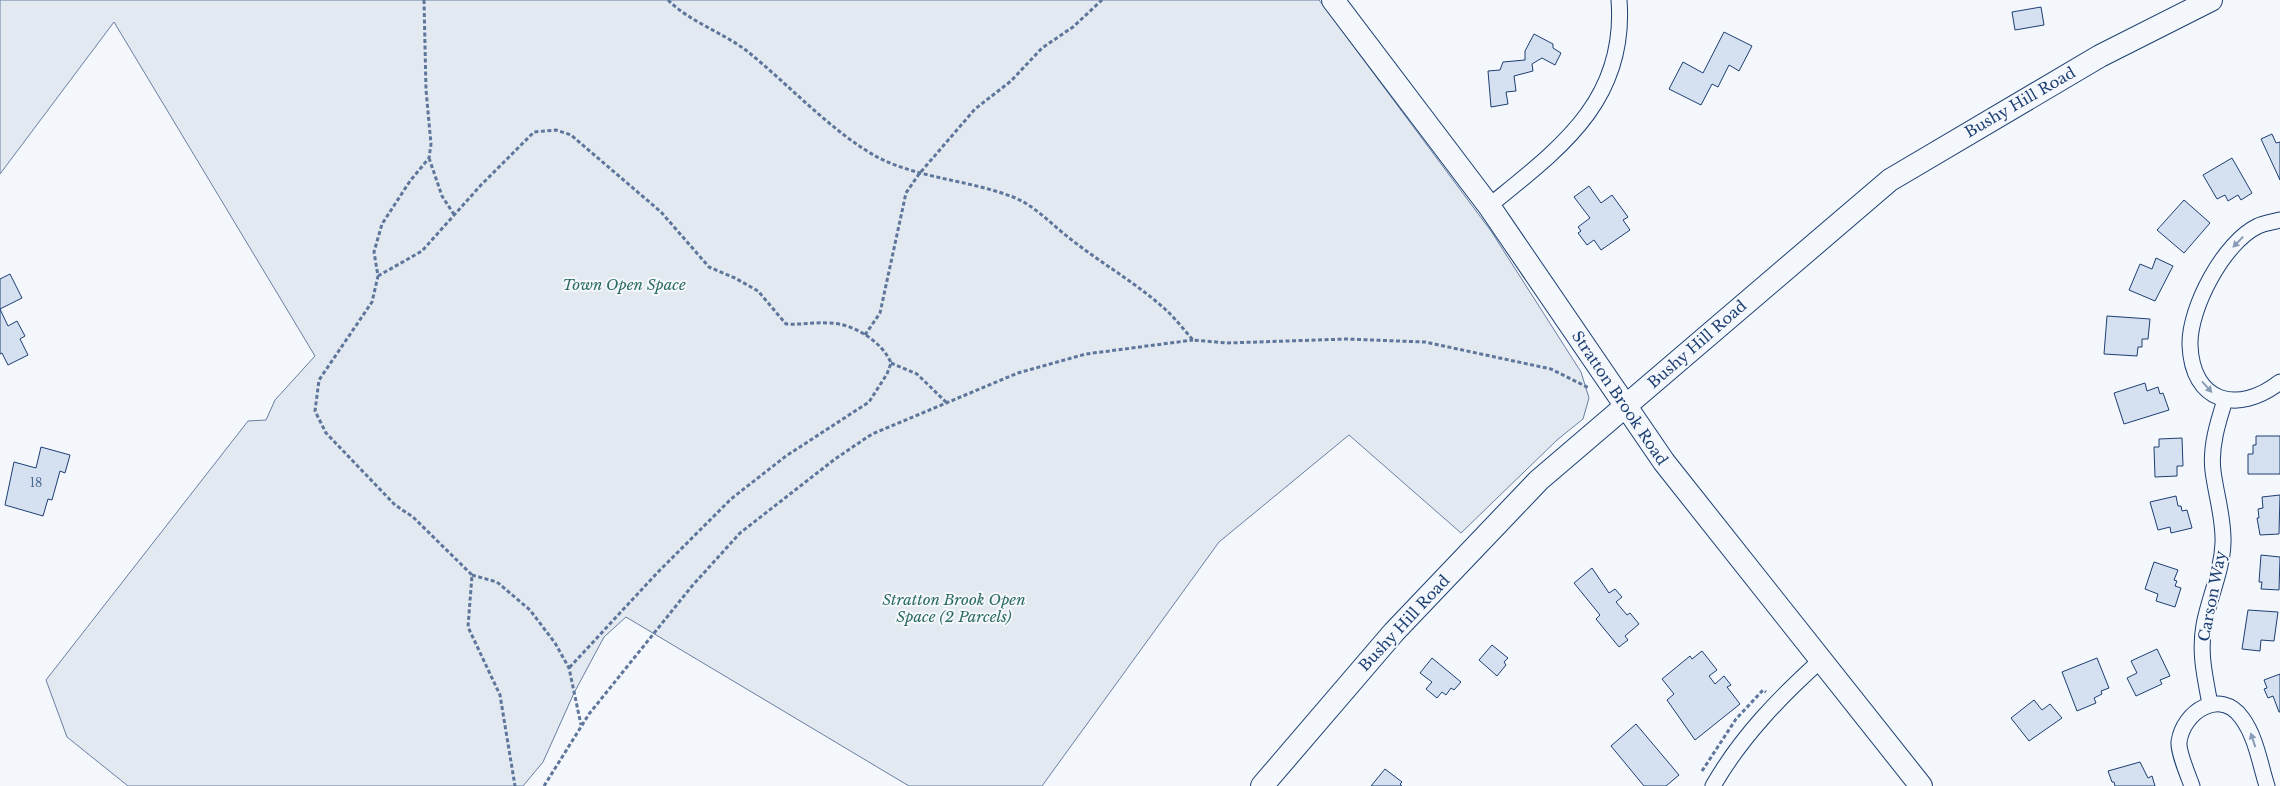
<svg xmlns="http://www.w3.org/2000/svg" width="2280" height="786" font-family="'Libre Baskerville',serif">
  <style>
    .green { fill: #e3e9f0; stroke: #687fa3 }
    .building { fill: #d5e0f0; stroke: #1d3f73 }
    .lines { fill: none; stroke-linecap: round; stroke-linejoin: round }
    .street-casing { stroke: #1d3f73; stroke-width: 17 }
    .secondary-casing { stroke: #1d3f73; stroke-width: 24 }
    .path { stroke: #5e769c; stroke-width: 3; stroke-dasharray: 4 2.5; stroke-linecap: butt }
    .street { stroke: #f4f7fb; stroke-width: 15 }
    .secondary { stroke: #f4f7fb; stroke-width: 22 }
    .oneway { fill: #889bb7 }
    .labels { text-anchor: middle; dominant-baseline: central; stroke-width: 4; stroke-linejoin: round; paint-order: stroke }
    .number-label { font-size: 12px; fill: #4b6792 }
    .street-label { font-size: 15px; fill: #1d3f73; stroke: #f4f7fb }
    .park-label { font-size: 15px; font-style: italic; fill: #2c6c60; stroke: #f4f7fb }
  </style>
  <rect width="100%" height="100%" fill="#f4f7fb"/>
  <path class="green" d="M0,0H1319L1491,231L1581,372L1589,398L1583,419L1557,440L1461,533L1349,435L1219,542L1042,786H909L626,617L604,637L574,693L543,762L523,786H128L67,737L46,680L248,421L266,420L275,400L315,356L114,22L0,174Z"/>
  <path class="building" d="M2041,7L2044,25L2015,30L2012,12Z
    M1724,32L1752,46L1739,71L1729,65L1718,87L1712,84L1701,105L1669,89L1683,62L1703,73Z
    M1534,34L1553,44V48L1561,53L1555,65L1542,58L1532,64L1533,71L1514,76L1516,91L1506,92L1508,104L1491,107L1488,71L1500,70L1503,62L1525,60V51Z
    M2272,134L2276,143L2280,142V180L2261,139Z
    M2232,158L2252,193L2241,200L2238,195L2228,201L2225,195L2217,199L2203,175Z
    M1589,186L1601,203L1612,195L1628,217L1623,220L1630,230L1601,250L1594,240L1587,245L1578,233L1581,231L1578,227L1590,218L1574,197Z
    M2184,200L2210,223L2184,253L2157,230Z
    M2156,258L2173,266L2155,301L2129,290L2140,264L2152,269Z
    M10,274L22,298L0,309V279Z
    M0,309L8,326L17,321L25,336L20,339L28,355L8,365L2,353L0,354Z
    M2107,316L2150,319L2148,339H2142V347H2138L2137,356L2104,354Z
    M2145,383L2147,391L2158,387L2160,394L2163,393L2169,410L2124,424L2114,393Z
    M2256,436H2280V474H2248V454H2253V445H2256Z
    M2182,438L2183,466H2177V476L2155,477L2154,447H2159V439Z
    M41,447L70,455L65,473L60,471L52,500L48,499L43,516L5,505L14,462L36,468Z
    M2280,495L2279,534L2260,535L2257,518H2259L2258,509L2263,508L2262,497Z
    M2176,496L2178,506H2181L2182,511L2187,510L2192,528L2171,533L2170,527L2158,530L2150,502Z
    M2261,555L2280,557L2279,590L2261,589L2262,582H2259Z
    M2154,562L2178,570L2174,580L2177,581L2175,586L2181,588L2175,607L2156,601L2158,594L2145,589Z
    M1592,568L1609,593L1615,589L1622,597L1616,602L1627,615L1630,613L1639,624L1625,636L1628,640L1619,647L1596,619L1600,615L1574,583Z
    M2248,610L2278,612L2274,641L2261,640L2260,651L2242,649Z
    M1492,645L1508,658L1504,662L1506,665L1497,676L1479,660Z
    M2157,649L2170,676L2160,680L2162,684L2136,696L2127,678L2137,673L2131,661Z
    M1702,651L1717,670L1709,676L1715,684L1724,676L1731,685L1727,687L1740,704L1695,740L1667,700L1674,694L1662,679L1690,656L1692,659Z
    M1432,658L1461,682L1454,690L1451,688L1446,695L1442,692L1437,698L1426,689L1432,682L1420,673Z
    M2097,658L2109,688L2101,691L2102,694L2094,698L2096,703L2077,711L2062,672Z
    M2280,674V712H2279L2273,696L2268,698L2264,689L2267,688L2264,680Z
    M2034,700L2042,710L2050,704L2062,718L2029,741L2011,718Z
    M1636,724L1679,775L1666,786H1644L1611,746Z
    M2140,762L2148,778L2152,776L2155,786H2115L2114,782H2112L2108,771Z
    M1385,769L1402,782L1400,784L1402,786H1371Z"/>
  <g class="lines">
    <g class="street-casing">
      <path id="street" d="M1489,206C1559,149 1627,101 1619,0
        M2280,220C2273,222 2264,223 2258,226C2224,242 2189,308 2190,345C2192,403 2238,415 2280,382
        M2210,704C2205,677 2199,653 2204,625C2209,597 2222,572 2223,543C2224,519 2216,495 2213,471C2210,447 2218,422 2225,400
        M1713,786C1741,737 1780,697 1821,660
        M2192,786C2188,775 2178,752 2179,742C2183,711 2221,688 2242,718C2256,737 2260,764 2267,786"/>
    </g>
    <g class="secondary-casing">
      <path id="secondary" d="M1333,0L1489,206L1664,462L1921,786
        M1262,786L1394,632L1539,480L1890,180L2100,56L2211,0"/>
    </g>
    <path class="path" d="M424,0L426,90L431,144L429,158L410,181L382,224L374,252L378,276L372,302L319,380L315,411L326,433L395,505L413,517L472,575L468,627L500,695L515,786
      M668,0C690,22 722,32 747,51C788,84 834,134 879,158C922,179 969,180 1013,197C1034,205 1050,223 1068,237C1099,262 1135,282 1165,309C1175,318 1184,330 1193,340L1227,343L1347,339L1425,342L1551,369L1589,388
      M429,158L442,196L455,216
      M378,276L422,251L481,185L534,132L556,130L571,135L661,212L709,267L735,278L758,291L786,324C801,325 814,322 829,323C852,323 882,341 891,363L887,374L869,402L786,456L731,499L657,573L569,668
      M865,335L880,313L906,193L919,174L975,109L1011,81L1042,48L1073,27L1102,0
      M891,363L917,374L947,403
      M472,575L497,582L530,610L555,643L569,668L581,725
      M1702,771L1736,719L1763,690L1766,692
      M544,786L589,714L692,586L740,533L835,459L872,434L1018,373L1086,354L1193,340"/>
    <use href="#street" class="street"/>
    <use href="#secondary" class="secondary"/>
  </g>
  <defs><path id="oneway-solid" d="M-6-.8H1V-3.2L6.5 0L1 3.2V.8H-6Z" transform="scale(1.25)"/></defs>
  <g class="oneway">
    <use href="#oneway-solid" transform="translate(2238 242) rotate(134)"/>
    <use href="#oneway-solid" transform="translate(2207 387) rotate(48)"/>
    <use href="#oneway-solid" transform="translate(2253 740) rotate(-108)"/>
  </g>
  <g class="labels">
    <g class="number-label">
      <text x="36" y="482">18</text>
    </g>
    <g class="street-label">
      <text transform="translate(2020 102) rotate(-30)">Bushy Hill Road</text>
      <text transform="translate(1697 344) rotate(-41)">Bushy Hill Road</text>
      <text transform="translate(1620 398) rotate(56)">Stratton Brook Road</text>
      <text transform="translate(2212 596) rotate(-79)">Carson Way</text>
      <text transform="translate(1404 623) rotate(-47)">Bushy Hill Road</text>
    </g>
    <g class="park-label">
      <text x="624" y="284">Town Open Space</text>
      <text x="954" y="599">Stratton Brook Open<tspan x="954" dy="17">Space (2 Parcels)</tspan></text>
    </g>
  </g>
</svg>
